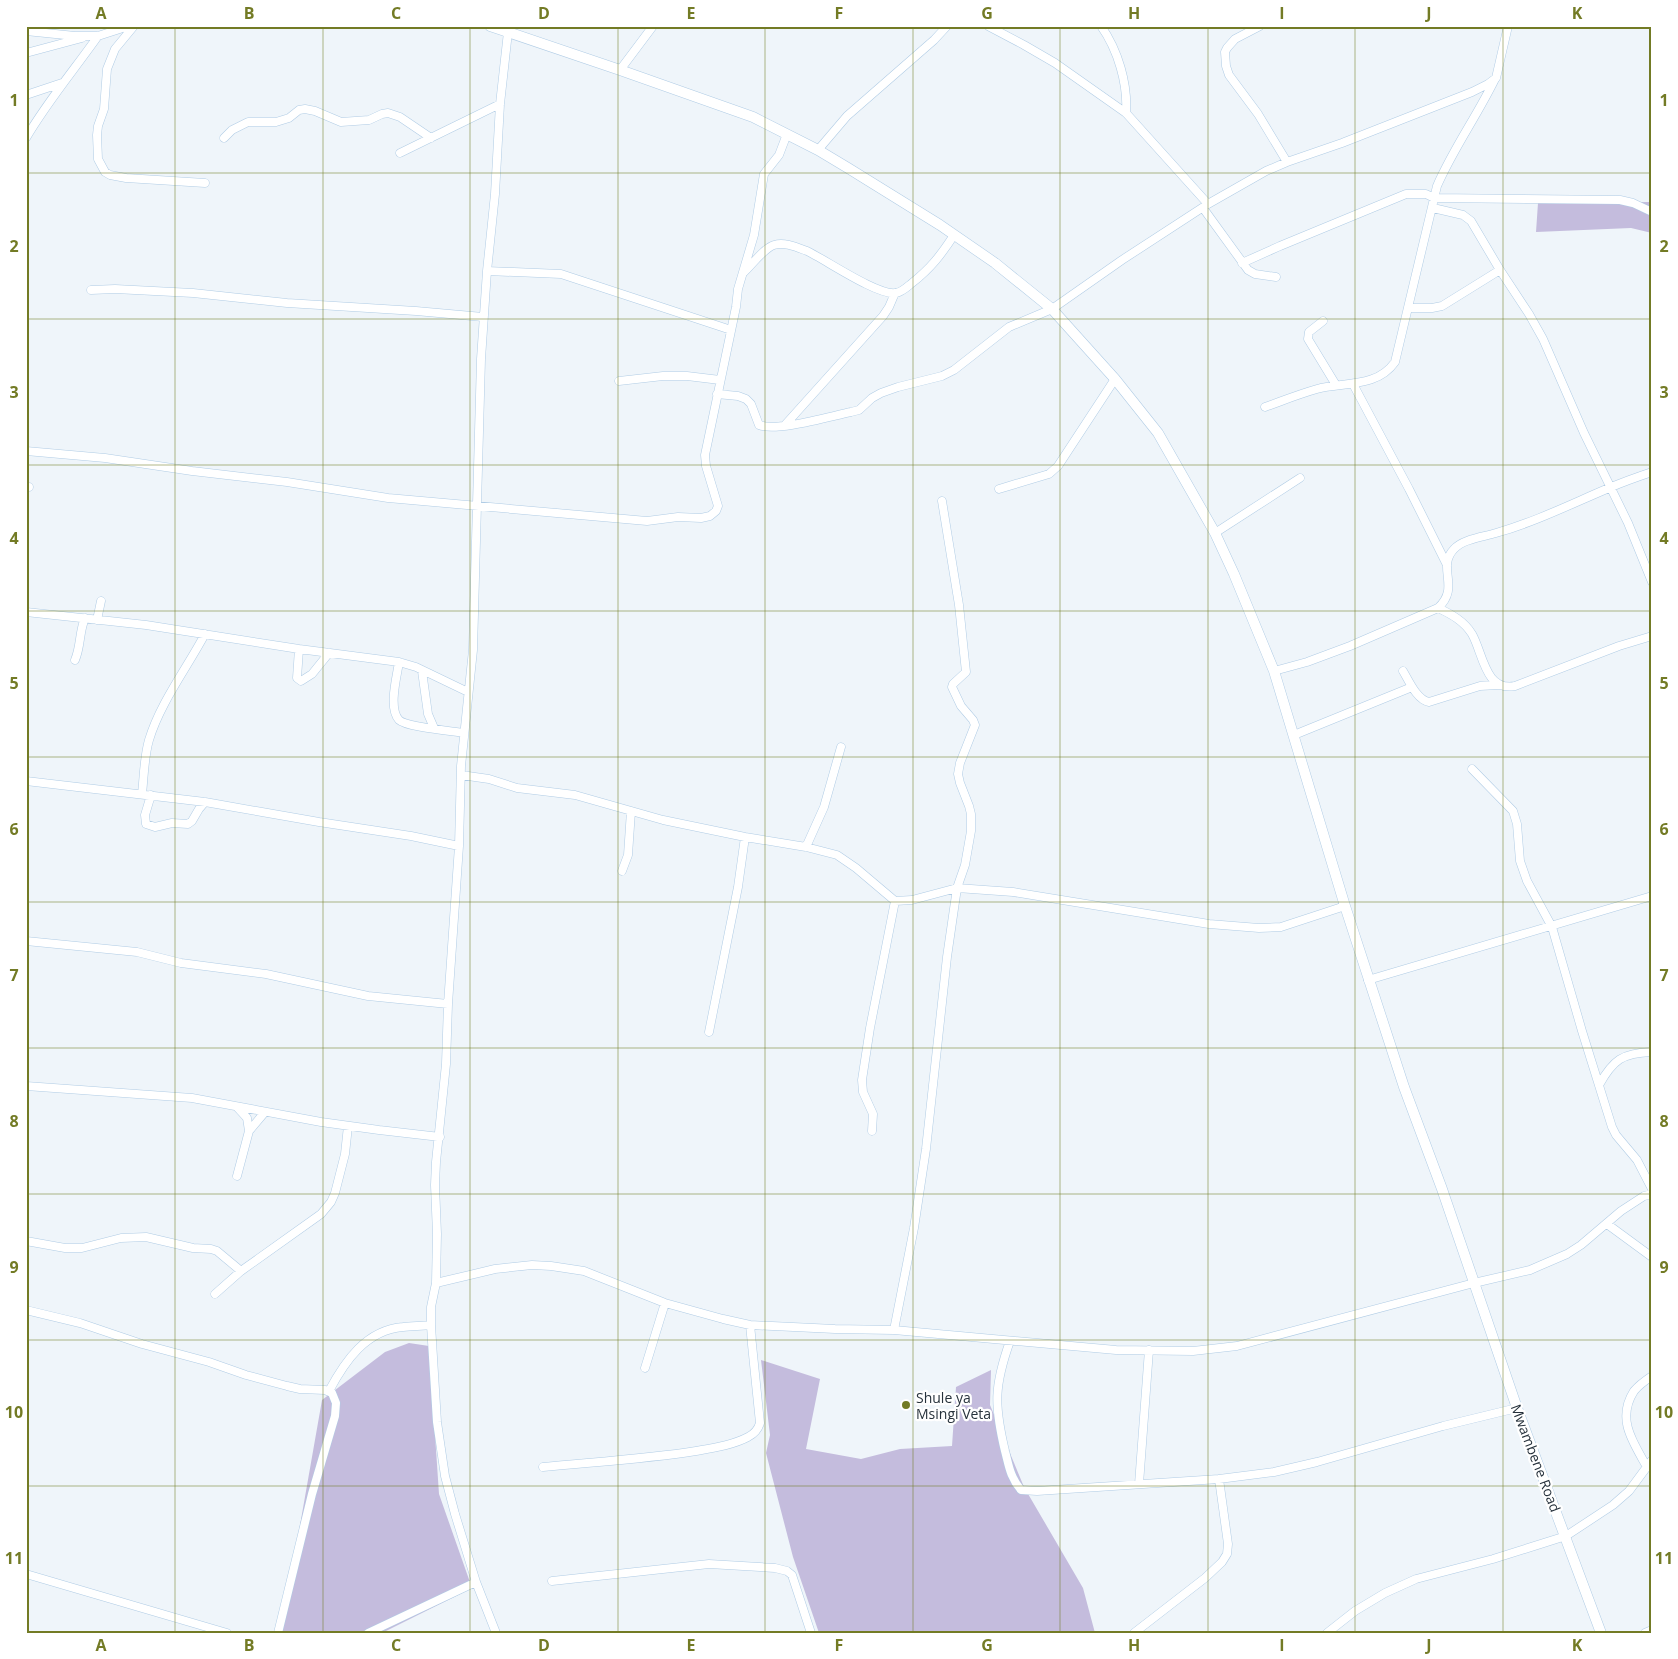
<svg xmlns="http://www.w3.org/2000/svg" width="1678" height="1659" font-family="'Open Sans',sans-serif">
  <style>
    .green { fill: #c4bcdd }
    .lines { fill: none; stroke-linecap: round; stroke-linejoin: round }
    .minor-casing { stroke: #b0cce5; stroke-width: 9 }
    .tertiary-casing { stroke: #b0cce5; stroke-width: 11 }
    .minor { stroke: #fff; stroke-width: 8 }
    .tertiary { stroke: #fff; stroke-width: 10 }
    .grid { fill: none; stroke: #737b25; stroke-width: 1; stroke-opacity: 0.55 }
    .poi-dot { fill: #737b25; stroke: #fff; stroke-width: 2 }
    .labels { text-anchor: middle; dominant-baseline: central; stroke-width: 4.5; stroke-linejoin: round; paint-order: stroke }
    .poi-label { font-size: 14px; fill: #27323c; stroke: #fff; text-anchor: start }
    .street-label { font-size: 14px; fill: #27323c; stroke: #fff }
    .neatline { fill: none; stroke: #737b25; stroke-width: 2 }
    .grid-label { font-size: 16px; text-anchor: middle; font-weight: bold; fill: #737b25 }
  </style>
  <rect width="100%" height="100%" fill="#eff5fa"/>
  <path class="green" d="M1652,202V233L1631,228L1536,232L1538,203Z
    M409,1343L429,1346L439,1494L472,1588L382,1633H278L296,1548L322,1400L385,1352Z
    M761,1360L820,1379L806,1449L861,1459L900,1449L952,1446L956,1387L991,1370L990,1405L1024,1487L1083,1588L1095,1633H819L793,1557L766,1453L770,1435Z"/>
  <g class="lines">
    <g class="minor-casing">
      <path id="minor" d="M134,26L115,49L107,69L104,109L98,126L97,135L98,159L105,172L110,175L126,178L205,183
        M988,26L1024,45L1055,63L1126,113L1208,204
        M1101,26C1118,50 1128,84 1126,113
        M1260,26L1235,39L1227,48L1225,52L1226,66L1229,75L1258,114L1287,162
        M26,31L75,36H98L129,26
        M26,53L82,38
        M620,70L653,26
        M26,95L62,83
        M26,138C47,102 74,70 98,36
        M224,138L232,130L248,122H276L289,118L299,110L305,109L315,111L341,122L369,120L382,114L388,113L400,117L431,138
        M818,150L847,116L934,40L947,26
        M400,153L500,104
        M1203,208L1248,270L1255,274L1276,277
        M1433,208L1463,215L1471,221L1500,270L1529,314L1543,339L1584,433L1628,523L1652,582
        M1242,263L1280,246L1406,194H1426L1434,198L1620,200L1633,203L1652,212
        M487,271L561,274L731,330
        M743,273C751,266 764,248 774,245C785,242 796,247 807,251C826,260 878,296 896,293C902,292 907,287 912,283C931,268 941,255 954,235
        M91,290L115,289L193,293L287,303L416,311L483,317
        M1408,308H1432L1442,306L1500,270
        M1323,321L1309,332L1308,339L1336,385
        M619,381L663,376H687L720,380
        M1353,384L1409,489L1447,565
        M717,394L738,396L746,399L751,404L759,425C777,432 831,416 851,412L859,410L872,398L881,393L898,387L942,376L954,370L1009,327L1052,309L1122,260L1208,204L1266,171L1287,162L1342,143L1472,92L1488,84L1496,78L1508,26
        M1265,407C1282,401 1299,394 1317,389C1343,382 1377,388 1395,362L1437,186C1453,149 1477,116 1495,79
        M785,425L883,316L889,307L895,293
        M26,451L105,458L192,471L287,482L388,498L647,521L678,517L701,518L710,516L716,511L718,506L706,466L705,455L736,307L738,289L754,235L764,174L779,155L787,134
        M26,487H29
        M999,489L1049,474L1058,466L1115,379
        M1215,533L1300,478
        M1438,608C1451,614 1464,621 1472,634C1483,653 1485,692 1515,686L1619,646L1652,636
        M26,612L146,625L299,649L399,662L416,667L468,692
        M97,620L101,601
        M299,649L297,678L301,681L312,674L329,653
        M75,660C81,646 79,632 85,618
        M399,662C397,676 388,708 399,720C406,727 452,731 464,733
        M422,671L428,714L434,728
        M1274,671L1307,662L1350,646L1438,608C1461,587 1436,568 1454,549C1463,539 1483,537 1496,533C1535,522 1571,504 1609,488C1623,482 1637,477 1652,472
        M1403,671C1409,681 1417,700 1429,702L1480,686L1498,685
        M1294,735L1412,687
        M1472,769L1513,811L1517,824L1520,861L1527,881L1552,927L1582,1031L1612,1127L1616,1135L1637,1160L1652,1189
        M461,775L489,779L517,788L575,795L663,820L745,837L806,847L837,855L856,868L895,901L912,900L957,888L1013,892L1209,924L1259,928L1281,927L1345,906
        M26,781L205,802L319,822L411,836L459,846
        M142,794C144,776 144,757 149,740C160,703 187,668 205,634
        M151,795L145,815L146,824L155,827L172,823L188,824L192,821L199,809L205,802
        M806,847L824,807L841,747
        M622,871L628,855L631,811
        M26,941L137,952L181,963L266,974L368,996L448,1004
        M1368,980L1652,896
        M709,1032L738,887L745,837
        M1599,1085C1613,1060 1622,1053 1652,1052
        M26,1086L192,1098L321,1122L379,1130L440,1137
        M237,1107L247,1118L249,1131L237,1176
        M249,1131L265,1112
        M872,1131L873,1114L863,1092L862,1080L870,1028L895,901
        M1607,1224L1652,1257
        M26,1241L65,1248H82L121,1238L146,1237L193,1248L211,1249L217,1251L241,1271
        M436,1283L495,1269L532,1265L551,1266L584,1271L665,1303L723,1319L750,1325L835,1329L894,1330L1116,1350L1193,1351L1237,1346L1474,1283L1530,1270L1567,1254L1581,1245L1621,1211L1644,1196L1652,1194
        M215,1294L241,1271L321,1214L331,1202L335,1193L345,1154L348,1126
        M26,1310L80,1323L142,1344L209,1362L246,1375L287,1386L300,1389L325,1390L332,1393L336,1403L335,1416L312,1494L278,1633
        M894,1330L914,1228L926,1149L947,957L957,888L965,865L971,831V814L969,806L960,783L958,774L960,763L975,725L973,720L961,706L952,687L953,684L966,672L959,605L942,501
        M1010,1341C994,1386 994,1405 1005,1451C1009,1466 1010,1477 1021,1490L1037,1491L1219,1479L1274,1472L1317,1462L1443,1426L1517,1408
        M645,1368L665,1303
        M329,1391C345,1361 366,1330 403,1327C412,1326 421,1326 431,1325
        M543,1467C594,1462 646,1459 696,1451C713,1448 733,1445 748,1437C754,1434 758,1430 760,1423L750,1325
        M1647,1467C1633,1442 1616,1419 1634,1391C1639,1385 1646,1380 1652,1376
        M1139,1484L1149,1350
        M26,1574L227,1633
        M552,1581L709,1564L775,1568L787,1571L792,1575L811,1633
        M368,1633L476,1582
        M496,1633L476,1582L455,1514L445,1476L437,1422L431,1325V1307L436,1283L437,1234L435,1185L436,1162L446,1064L448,1004L459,846L461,766L473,650L481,359L487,271L495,194L500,104L508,32
        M1134,1633L1205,1578L1222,1562L1227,1554L1228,1544L1219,1479
        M1327,1633L1355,1611L1385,1593L1416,1579L1493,1559L1566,1536L1613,1505L1629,1491L1652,1460
        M1645,1633L1652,1630"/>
    </g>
    <g class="tertiary-casing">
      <path id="tertiary" d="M490,26L620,70L753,117L818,150L848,168L940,225L995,263L1052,309L1115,379L1158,433L1215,533L1234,574L1274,671L1345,906L1404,1087L1442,1189L1517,1408L1601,1633"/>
    </g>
    <use href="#minor" class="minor"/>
    <use href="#tertiary" class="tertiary"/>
  </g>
  <path class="grid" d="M175,26V1633M323,26V1633M470,26V1633M618,26V1633M765,26V1633M913,26V1633M1060,26V1633M1208,26V1633M1355,26V1633M1503,26V1633M26,173H1652M26,319H1652M26,465H1652M26,611H1652M26,757H1652M26,902H1652M26,1048H1652M26,1194H1652M26,1340H1652M26,1486H1652"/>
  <circle class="poi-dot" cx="906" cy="1405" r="5"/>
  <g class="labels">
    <g class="poi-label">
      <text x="916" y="1397">Shule ya<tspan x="916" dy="16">Msingi Veta</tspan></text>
    </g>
    <g class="street-label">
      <text transform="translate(1536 1458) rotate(69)">Mwambene Road</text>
    </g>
  </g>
  <rect width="1678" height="1659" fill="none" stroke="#ffffff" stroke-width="55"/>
  <rect x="28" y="28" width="1622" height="1604" class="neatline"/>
  <g class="grid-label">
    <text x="101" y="19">A</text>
    <text x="249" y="19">B</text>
    <text x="396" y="19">C</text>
    <text x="544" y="19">D</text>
    <text x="691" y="19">E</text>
    <text x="839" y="19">F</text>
    <text x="987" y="19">G</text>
    <text x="1134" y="19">H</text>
    <text x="1282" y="19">I</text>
    <text x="1429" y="19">J</text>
    <text x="1577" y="19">K</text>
    <text x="14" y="106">1</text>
    <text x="1664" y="106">1</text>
    <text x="14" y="252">2</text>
    <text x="1664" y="252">2</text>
    <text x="14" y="398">3</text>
    <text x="1664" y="398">3</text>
    <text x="14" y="544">4</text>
    <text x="1664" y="544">4</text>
    <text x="14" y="689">5</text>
    <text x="1664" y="689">5</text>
    <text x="14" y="835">6</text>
    <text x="1664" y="835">6</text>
    <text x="14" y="981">7</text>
    <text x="1664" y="981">7</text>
    <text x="14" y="1127">8</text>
    <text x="1664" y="1127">8</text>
    <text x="14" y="1273">9</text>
    <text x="1664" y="1273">9</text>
    <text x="14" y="1418">10</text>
    <text x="1664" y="1418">10</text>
    <text x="14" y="1564">11</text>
    <text x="1664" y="1564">11</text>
    <text x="101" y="1651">A</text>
    <text x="249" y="1651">B</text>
    <text x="396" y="1651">C</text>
    <text x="544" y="1651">D</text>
    <text x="691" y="1651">E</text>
    <text x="839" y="1651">F</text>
    <text x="987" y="1651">G</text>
    <text x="1134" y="1651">H</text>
    <text x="1282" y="1651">I</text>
    <text x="1429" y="1651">J</text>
    <text x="1577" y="1651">K</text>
  </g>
</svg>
